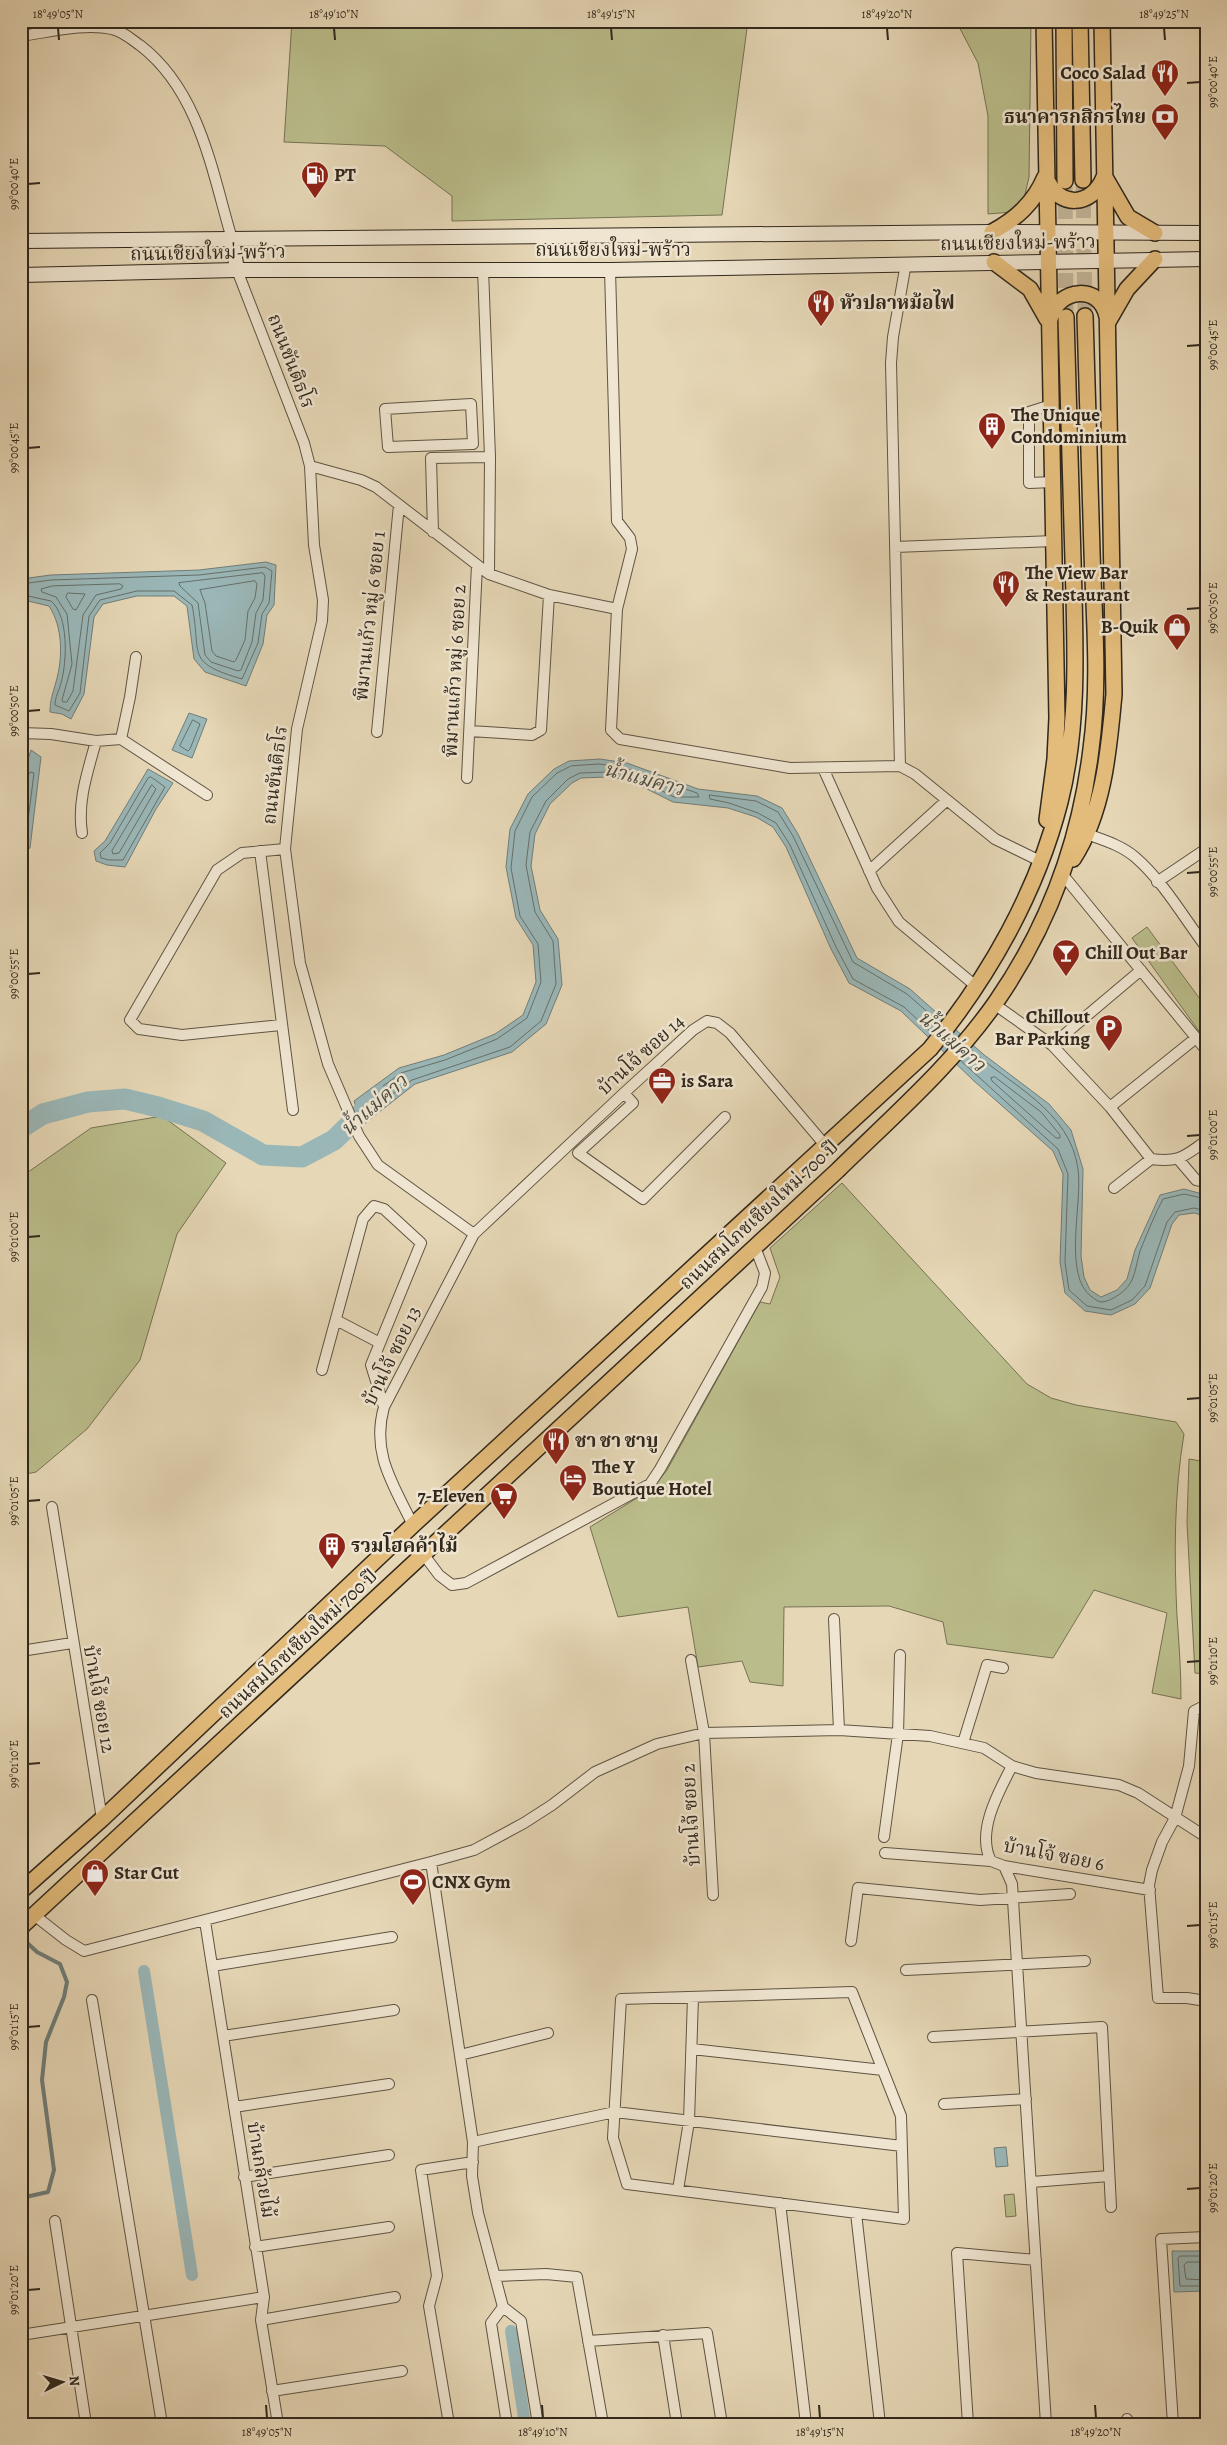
<svg xmlns="http://www.w3.org/2000/svg" width="1227" height="2445" font-family="Alegreya,'Noto Serif Thai',serif">
  <style>
    .green { fill: #babd8b; stroke: #767254 }
    .water { fill: #9ab7b8; stroke: #707e7a }
    .lines { fill: none; stroke-linecap: round; stroke-linejoin: round }
    .shore { stroke: #66706a; stroke-width: 1 }
    .stream { stroke: #707e7a; stroke-width: 4 }
    .canal { stroke: #9ab7b8; stroke-width: 12 }
    .river { stroke: #9ab7b8; stroke-width: 21 }
    .primary-tunnel { stroke: #c2b497; stroke-width: 15; stroke-dasharray: 15 8; stroke-linecap: butt }
    .minor-casing { stroke: #5e5443; stroke-width: 12 }
    .secondary-casing { stroke: #31281d; stroke-width: 16 }
    .primary-casing { stroke: #31281d; stroke-width: 18 }
    .minor { stroke: #efe5d0; stroke-width: 10 }
    .secondary { stroke: #efe5d0; stroke-width: 14 }
    .primary { stroke: #e3bc7b; stroke-width: 15 }
    .ticks { fill: none; stroke: #31281d; stroke-width: 2 }
    .labels { text-anchor: middle; dominant-baseline: central; stroke-width: 5; stroke-linejoin: round; paint-order: stroke }
    .poi-label { font-size: 19px; font-weight: bold; fill: #31281d; stroke: #efe5d0; text-anchor: start }
    .street-label { font-size: 19px; fill: #31281d; stroke: #efe5d0 }
    .water-label { font-size: 20px; font-style: italic; fill: #4b4c44; stroke: #efe5d0 }
    .neatline { fill: none; stroke: #31281d; stroke-width: 2 }
    .ticks-label { font-size: 12px; text-anchor: middle; fill: #31281d }
  </style>
  <rect width="100%" height="100%" fill="#e6d7b6"/>
  <filter id="stains"><feTurbulence type="fractalNoise" baseFrequency=".004" numOctaves="4"/><feColorMatrix values="0 0 0 0 .2 0 0 0 0 .09 0 0 0 0 .02 0 0 0 .5 -.17"/></filter>
  <radialGradient id="worn" r=".72"><stop offset=".6" stop-color="#630" stop-opacity="0"/><stop offset="1" stop-color="#630" stop-opacity=".3"/></radialGradient>
  <path class="green" d="M292,21H748L722,215L452,221V196L385,146L284,142Z
    M956,21H1031L1029,177L1024,199L1012,212L988,214V116L978,63Z
    M1147,927L1200,999L1206,996V1041L1132,938Z
    M162,1116L226,1163L177,1234L140,1360L87,1429L36,1472L21,1475V1177L91,1128Z
    M842,1183L1027,1384L1051,1398L1076,1405L1176,1422L1184,1434C1174,1494 1174,1555 1177,1616C1179,1644 1181,1671 1181,1699L1152,1693L1167,1613L1094,1590L1053,1658L947,1644L943,1622L889,1606L784,1607L783,1686L750,1682L742,1661L698,1667L688,1607L618,1617L590,1527L653,1488L667,1470L760,1302L770,1304L780,1277L770,1248Z
    M1189,1459L1201,1461V1521L1206,1522V1674L1195,1673L1187,1523Z
    M1014,2194L1016,2216L1006,2217L1004,2195Z"/>
  <path class="water" d="M266,562L276,565L274,605L267,615L263,644L246,686L205,672L194,659L187,606L174,596H137L103,604L94,617L84,694L71,719L62,714L50,712C50,700 53,693 56,682C63,658 63,627 49,606L28,601L21,602V579L51,575L199,570Z
    M189,713L207,719L192,758L172,750Z
    M31,750L41,757L30,848L23,852L21,782Z
    M600,759L627,763L698,789L757,796L782,808L798,834L857,958L910,989L983,1054L1049,1104L1071,1130L1083,1169L1081,1256L1084,1277L1090,1290L1101,1297L1117,1290L1127,1279L1135,1250L1160,1195L1184,1189L1206,1195V1216L1194,1213L1179,1215L1172,1224L1150,1288L1135,1304L1111,1315L1085,1311L1065,1293L1060,1262L1063,1174L1053,1151L974,1081L901,1011L849,983L831,949L786,847L773,827L756,817L728,808L673,802L629,780L607,777L581,778L572,783L550,804L535,834L531,866L540,910L558,939L562,985L546,1024L512,1052L415,1084L365,1123L359,1115L354,1101L399,1068L444,1055L495,1034L523,1015L536,982L533,945L516,918L506,867L510,829L528,794L554,769L569,761Z
    M148,769L173,783L156,809L125,867L107,865L96,861L94,851L105,841Z
    M1006,2147L1008,2166L996,2167L994,2148Z
    M1172,2251H1206V2291L1174,2292Z"/>
  <g class="lines">
    <path class="shore" d="M263,573L265,576L263,600L256,613L252,642L241,670L238,671L211,662L205,655L198,603L180,586L179,583Z
      M255,581L257,584L255,598L248,611L245,640L236,660L234,662L216,656L212,651L205,603L200,590Z
      M21,584L51,580L199,575L265,567L272,571L269,603L262,614L258,643L242,679C184,662 202,655 192,605L174,591H137L100,600L89,616L80,693L69,711L55,705C55,697 59,691 61,683C67,662 69,616 51,601L28,596L21,597
      M120,584L123,586L121,589L96,595L83,615L73,691L67,702H63L62,700L72,664L67,614L56,597L42,592L41,589L52,586Z
      M68,593L85,594L76,610L73,609L66,597Z
      M193,720L200,724L190,749L188,751L180,746Z
      M600,764L625,768L697,793L699,797H674L631,775L608,772L580,773L568,779L546,801L530,832L526,865L535,912L553,941L556,984L541,1021L510,1047L412,1080L365,1114L361,1102L401,1073L445,1060L497,1039L527,1018L541,982L538,944L520,916L511,868L515,831L532,797L557,773L571,766Z
      M151,777L165,787L123,860H109L101,858L100,853L110,843L148,778Z
      M21,780L27,778L30,772L34,773L25,844L21,847
      M152,785L156,789L119,853L113,854L112,851Z
      M932,1033L904,1007L853,979L836,947L790,845L776,823L758,813L729,803L710,799L709,795L756,801L778,812L793,836L853,962L907,994L940,1023
      M970,1049C1010,1085 1070,1110 1078,1169C1083,1202 1062,1276 1092,1297C1095,1299 1098,1302 1102,1302C1112,1301 1128,1290 1132,1280C1136,1271 1137,1261 1140,1251C1147,1234 1154,1216 1163,1199L1184,1194L1206,1199
      M960,1060L1058,1149L1068,1174L1065,1262L1069,1290L1087,1306L1111,1310L1132,1300L1145,1286L1167,1222L1175,1212L1194,1208L1206,1211
      M995,1077L1041,1112L1060,1135V1138H1056L992,1081L991,1078Z
      M1206,2256H1180L1178,2258L1180,2286H1206
      M1206,2262H1187L1184,2265L1186,2279L1206,2280"/>
    <path class="stream" d="M21,1937L37,1952L60,1964L67,1982L64,1997L46,2042L42,2080L54,2170L48,2192L21,2198"/>
    <path class="canal" d="M144,1971L192,2275
      M511,2331L525,2424"/>
    <path class="river" d="M21,1128L43,1114L88,1102L125,1099L158,1107L203,1121L263,1155L302,1157L334,1140L379,1096"/>
    <path class="primary-tunnel" d="M1083,180L1085,316
      M1065,181L1066,317"/>
    <g class="minor-casing">
      <path id="minor" d="M21,36C50,32 84,23 112,29C123,31 132,40 141,46C200,92 212,172 232,239
        M483,269L490,457L489,574
        M237,270L304,443L310,466L314,545L323,600L322,621L297,729L285,849L300,963L328,1064L359,1136L378,1165L474,1234
        M610,270L617,521L630,538L632,549L617,609L611,730L620,739L790,768L900,766L915,774L995,839L1040,861
        M471,404L473,444L388,447L385,409Z
        M1051,405L1029,412V483L1053,482
        M310,466L361,480L376,487L489,574L549,595L617,609
        M433,532L431,458L490,457
        M895,547L1054,541
        M470,731L532,735L541,730L549,595
        M377,732L399,505
        M21,733L51,734L96,741L121,739L207,795
        M121,739L130,697L136,657
        M900,766L891,363L893,337L906,263
        M823,768L877,888L899,922L977,987
        M467,778L477,565
        M82,833C77,801 88,771 96,741
        M1087,834C1103,840 1121,845 1135,857C1163,881 1184,918 1206,947
        M260,851L293,1110
        M869,871L946,801
        M1063,875L1206,1050
        M1157,882L1206,849
        M994,1004L1052,1045L1110,1107L1151,1159C1180,1163 1184,1156 1206,1141
        M281,1025L182,1035L139,1029L130,1020L217,870L242,853L285,849
        M1052,1045L1141,970
        M624,1093L633,1103L578,1153L643,1199L725,1117
        M1110,1107L1196,1038
        M1179,1160L1196,1180L1206,1182
        M1114,1188L1151,1159
        M336,1320L380,1343
        M322,1370L363,1219L374,1206L384,1209L421,1243L371,1365L384,1407
        M52,1507L102,1819
        M413,1525C393,1484 371,1453 384,1407L474,1234L624,1093L693,1030L707,1021L717,1023L730,1033L825,1145
        M424,1555L439,1575L452,1585L466,1583L650,1484L660,1469L762,1287L765,1273L755,1247
        M834,1619L839,1730
        M21,1651L72,1643
        M691,1660L704,1733L713,1895
        M1206,1705L1194,1711L1189,1766L1175,1818L1162,1842L1152,1870L1149,1885L1158,1998H1187L1206,2001
        M963,1743L987,1665L1003,1668
        M1012,1766C998,1793 976,1832 991,1861L1004,1866L1150,1890
        M884,1837L898,1734L900,1655
        M885,1853L991,1861
        M431,1862L473,2142L472,2176L478,2213L503,2307L521,2321L538,2424
        M1004,1866L1012,1884L1046,2424
        M34,1915L66,1940L84,1951L431,1862L474,1850L524,1823L552,1805L595,1772L657,1744L704,1733L839,1730L930,1736L984,1748L1012,1766L1036,1773L1119,1785L1138,1793L1206,1837
        M205,1921L264,2297L261,2320L278,2424
        M851,1941L858,1888L980,1900L1070,1894
        M212,1966L392,1937
        M906,1970L1085,1961
        M852,1992L901,2116L904,2219L627,2184L613,2138L621,1999Z
        M92,2000L162,2424
        M223,2036L394,2010
        M933,2037L1102,2027L1111,2207
        M692,2049L883,2070
        M460,2055L548,2033
        M944,2104L1026,2099
        M234,2107L389,2084
        M473,2142L615,2112L902,2146
        M244,2177L389,2155
        M1032,2182L1109,2176
        M678,2190L689,2121L693,1997
        M780,2203L806,2424
        M856,2213L880,2424
        M55,2221L86,2424
        M255,2247L389,2227
        M496,2276L546,2274L577,2277L603,2424
        M503,2307L491,2323L507,2424
        M261,2320L395,2297
        M21,2335L264,2297
        M663,2335L677,2424
        M588,2341L707,2333L722,2424
        M272,2391L402,2371
        M1127,2419V2424
        M449,2424L429,2306L437,2276L421,2170L473,2162
        M968,2424L957,2253L1036,2260
        M1173,2424L1161,2239L1206,2237"/>
    </g>
    <g class="secondary-casing">
      <path id="secondary" d="M232,239L237,270
        M21,241L992,232L1206,233
        M21,275L237,270H610L1206,259"/>
    </g>
    <g class="primary-casing">
      <path id="primary" d="M1044,21L1057,718L1055,759L1047,820
        M1064,21L1065,181
        M1080,21L1083,180
        M1046,178C1059,209 1092,207 1104,177
        M1106,179L1128,217L1155,233
        M992,232C1016,219 1034,203 1045,177
        M994,262L1030,289L1047,319
        M1050,319C1058,287 1101,284 1107,317
        M1108,322L1127,289L1155,259
        M1073,859C1104,812 1109,749 1114,694L1102,21
        M21,1891L102,1819L413,1525L930,1049C989,977 1037,892 1060,802C1080,723 1075,640 1073,560C1071,479 1068,398 1066,317
        M21,1927L838,1170C892,1117 952,1065 996,1002C1048,927 1080,840 1091,749C1100,684 1094,617 1092,552C1090,473 1087,395 1085,316"/>
    </g>
    <use href="#minor" class="minor"/>
    <use href="#secondary" class="secondary"/>
    <use href="#primary" class="primary"/>
  </g>
  <path class="ticks" d="M58,28L59,40M334,28L335,40M611,28L612,40M887,28L888,40M1164,28L1165,40M1187,83L1200,82M28,184L40,183M1187,346L1200,345M28,448L40,447M1187,609L1200,608M28,711L40,710M1187,873L1200,872M28,974L40,973M1187,1136L1200,1135M28,1237L40,1236M1187,1399L1200,1398M28,1501L40,1500M1187,1662L1200,1661M28,1764L40,1763M1187,1926L1200,1925M28,2027L40,2026M1187,2189L1200,2188M28,2290L40,2289M266,2405L267,2418M542,2405L543,2418M819,2405L820,2418M1095,2405L1096,2418"/>
  <defs>
    <g id="restaurant-pin" transform="scale(1.4375)"><path d="M0 17L-7.5 6A9.5 9.5 0 1 1 7.5 6Z" fill="#8f2418" stroke="#efe5d0"/><path d="M-5-6h1v4h1v-4h1v4h1v-4h1v5L-1.5 .5V6h-2V.5L-5-1ZM5-6V6H3V1.5H1.5Q1.5-4 5-6Z" fill="#fff"/></g>
    <g id="bank-pin" transform="scale(1.4375)"><path d="M0 17L-7.5 6A9.5 9.5 0 1 1 7.5 6Z" fill="#8f2418" stroke="#efe5d0"/><path d="M-6-4H6V4H-6ZM0-2.3a2.3 2.3 0 1 0 0 4.6a2.3 2.3 0 1 0 0-4.6Z" fill="#fff"/></g>
    <g id="fuel-pin" transform="scale(1.4375)"><path d="M0 17L-7.5 6A9.5 9.5 0 1 1 7.5 6Z" fill="#8f2418" stroke="#efe5d0"/><path d="M-5.5-6h7V0h2V4h1.3V-2.5L3-4.5l.8-.8L6-3V5H2.5V1h-1V6h-7ZM-4.2-4.7v3.2H.2V-4.7Z" fill="#fff"/></g>
    <g id="building-pin" transform="scale(1.4375)"><path d="M0 17L-7.5 6A9.5 9.5 0 1 1 7.5 6Z" fill="#8f2418" stroke="#efe5d0"/><path d="M-4-6H4V6H1V3H-1V6H-4ZM-2.5-4.3h1.7v1.8h-1.7ZM.8-4.3h1.7v1.8H.8ZM-2.5-1h1.7V.8h-1.7ZM.8-1h1.7V.8H.8Z" fill="#fff"/></g>
    <g id="shop-pin" transform="scale(1.4375)"><path d="M0 17L-7.5 6A9.5 9.5 0 1 1 7.5 6Z" fill="#8f2418" stroke="#efe5d0"/><path d="M-5-2.5h2.3a2.7 3.5 0 0 1 5.4 0H5L5.5 6h-11ZM-1.5-2.5h3a1.5 2.3 0 0 0-3 0Z" fill="#fff"/></g>
    <g id="bar-pin" transform="scale(1.4375)"><path d="M0 17L-7.5 6A9.5 9.5 0 1 1 7.5 6Z" fill="#8f2418" stroke="#efe5d0"/><path d="M-6-5H6L.8 .8V4.5H3.5V6h-7V4.5H-.8V.8Z" fill="#fff"/></g>
    <g id="parking-pin" transform="scale(1.4375)"><path d="M0 17L-7.5 6A9.5 9.5 0 1 1 7.5 6Z" fill="#8f2418" stroke="#efe5d0"/><path d="M-3.5-5.5H1a3.5 3.5 0 0 1 0 7H-1V5.5H-3.5ZM-1-3.4V-.6H.8a1.4 1.4 0 0 0 0-2.8Z" fill="#fff"/></g>
    <g id="office-pin" transform="scale(1.4375)"><path d="M0 17L-7.5 6A9.5 9.5 0 1 1 7.5 6Z" fill="#8f2418" stroke="#efe5d0"/><path d="M-6-3h4V-5.5h4V-3h4V5H-6ZM-1-4.5V-3h2v-1.5ZM-6 0V1H6V0Z" fill="#fff"/></g>
    <g id="hotel-pin" transform="scale(1.4375)"><path d="M0 17L-7.5 6A9.5 9.5 0 1 1 7.5 6Z" fill="#8f2418" stroke="#efe5d0"/><path d="M-6-4.5h1.5V1H6V5H4.5V3h-9V5H-6ZM-4 0a1.8 1.8 0 1 1 3.6 0ZM.5 0V-2.5h3Q6-2.5 6 0Z" fill="#fff"/></g>
    <g id="supermarket-pin" transform="scale(1.4375)"><path d="M0 17L-7.5 6A9.5 9.5 0 1 1 7.5 6Z" fill="#8f2418" stroke="#efe5d0"/><path d="M-6-5.5h2.5l.6 2H6L4.5 2H-2.5L-4.4-4H-6ZM-1.5 3.2a1.3 1.3 0 1 0 .1 0ZM3 3.2a1.3 1.3 0 1 0 .1 0Z" fill="#fff"/></g>
    <g id="stadium-pin" transform="scale(1.4375)"><path d="M0 17L-7.5 6A9.5 9.5 0 1 1 7.5 6Z" fill="#8f2418" stroke="#efe5d0"/><path d="M0-5a6.5 5 0 1 0 0 10a6.5 5 0 1 0 0-10ZM-3.5-1.8h7v3.6h-7Z" fill="#fff"/></g>
  </defs>
  <g fill-rule="evenodd">
    <use href="#restaurant-pin" x="1165" y="73"/>
    <use href="#bank-pin" x="1165" y="117"/>
    <use href="#fuel-pin" x="315" y="175"/>
    <use href="#restaurant-pin" x="821" y="303"/>
    <use href="#building-pin" x="992" y="426"/>
    <use href="#restaurant-pin" x="1006" y="584"/>
    <use href="#shop-pin" x="1177" y="627"/>
    <use href="#bar-pin" x="1066" y="953"/>
    <use href="#parking-pin" x="1109" y="1028"/>
    <use href="#office-pin" x="662" y="1081"/>
    <use href="#restaurant-pin" x="556" y="1441"/>
    <use href="#hotel-pin" x="573" y="1478"/>
    <use href="#supermarket-pin" x="504" y="1496"/>
    <use href="#building-pin" x="332" y="1546"/>
    <use href="#shop-pin" x="95" y="1873"/>
    <use href="#stadium-pin" x="413" y="1882"/>
  </g>
  <g class="labels">
    <g class="poi-label">
      <text x="1146" y="73" text-anchor="end">Coco Salad</text>
      <text x="1146" y="117" text-anchor="end">ธนาคารกสิกรไทย</text>
      <text x="334" y="175">PT</text>
      <text x="840" y="303">หัวปลาหม้อไฟ</text>
      <text x="1011" y="415">The Unique<tspan x="1011" dy="22">Condominium</tspan></text>
      <text x="1025" y="573">The View Bar<tspan x="1025" dy="22">&amp; Restaurant</tspan></text>
      <text x="1158" y="627" text-anchor="end">B-Quik</text>
      <text x="1085" y="953">Chill Out Bar</text>
      <text x="1090" y="1017" text-anchor="end">Chillout<tspan x="1090" dy="22">Bar Parking</tspan></text>
      <text x="681" y="1081">is Sara</text>
      <text x="575" y="1441">ชา ชา ชาบู</text>
      <text x="592" y="1467">The Y<tspan x="592" dy="22">Boutique Hotel</tspan></text>
      <text x="485" y="1496" text-anchor="end">7-Eleven</text>
      <text x="351" y="1546">รวมโฮคค้าไม้</text>
      <text x="114" y="1873">Star Cut</text>
      <text x="432" y="1882">CNX Gym</text>
    </g>
    <g class="street-label">
      <text transform="translate(1018 243) rotate(-1)">ถนนเชียงใหม่-พร้าว</text>
      <text x="613" y="250">ถนนเชียงใหม่-พร้าว</text>
      <text transform="translate(208 253) rotate(-1)">ถนนเชียงใหม่-พร้าว</text>
      <text transform="translate(291 361) rotate(69)">ถนนขันติธโร</text>
      <text transform="translate(370 616) rotate(-84)">พิมานแก้ว หมู่ 6 ซอย 1</text>
      <text transform="translate(455 671) rotate(-87)">พิมานแก้ว หมู่ 6 ซอย 2</text>
      <text transform="translate(275 775) rotate(-83)">ถนนขันติธโร</text>
      <text transform="translate(641 1055) rotate(-42)">บ้านโจ้ ซอย 14</text>
      <text transform="translate(759 1215) rotate(-43)">ถนนสมโภชเชียงใหม่ 700 ปี</text>
      <text transform="translate(392 1356) rotate(-64)">บ้านโจ้ ซอย 13</text>
      <text transform="translate(298 1644) rotate(-43)">ถนนสมโภชเชียงใหม่ 700 ปี</text>
      <text transform="translate(99 1699) rotate(80)">บ้านโจ้ ซอย 12</text>
      <text transform="translate(691 1815) rotate(-93)">บ้านโจ้ ซอย 2</text>
      <text transform="translate(1054 1855) rotate(11)">บ้านโจ้ ซอย 6</text>
      <text transform="translate(261 2170) rotate(81)">บ้านกล้วยไม้</text>
    </g>
    <g class="water-label">
      <text transform="translate(644 779) rotate(15)">น้ำแม่คาว</text>
      <text transform="translate(952 1041) rotate(41)">น้ำแม่คาว</text>
      <text transform="translate(374 1105) rotate(-41)">น้ำแม่คาว</text>
    </g>
  </g>
  <rect width="1227" height="2445" fill="none" stroke="#e6d7b6" stroke-width="55"/>
  <g transform="translate(62 2382) rotate(85)" stroke="#efe5d0" stroke-width="4" paint-order="stroke">
  <path d="M0-4L9 19L0 12L-9 19Z" fill="#31281d"/>
  <text y="-8" font-size="14" font-weight="bold" text-anchor="middle" fill="#31281d">N</text>
  </g>
  <rect x="28" y="28" width="1172" height="2390" class="neatline"/>
  <g class="ticks-label">
    <text x="58" y="18">18°49'05"N</text>
    <text x="334" y="18">18°49'10"N</text>
    <text x="611" y="18">18°49'15"N</text>
    <text x="887" y="18">18°49'20"N</text>
    <text x="1164" y="18">18°49'25"N</text>
    <text transform="translate(1213 82) rotate(-90)" y="4">99°00'40"E</text>
    <text transform="translate(14 184) rotate(-90)" y="4">99°00'40"E</text>
    <text transform="translate(1213 345) rotate(-90)" y="4">99°00'45"E</text>
    <text transform="translate(14 448) rotate(-90)" y="4">99°00'45"E</text>
    <text transform="translate(1213 608) rotate(-90)" y="4">99°00'50"E</text>
    <text transform="translate(14 711) rotate(-90)" y="4">99°00'50"E</text>
    <text transform="translate(1213 872) rotate(-90)" y="4">99°00'55"E</text>
    <text transform="translate(14 974) rotate(-90)" y="4">99°00'55"E</text>
    <text transform="translate(1213 1135) rotate(-90)" y="4">99°01'00"E</text>
    <text transform="translate(14 1237) rotate(-90)" y="4">99°01'00"E</text>
    <text transform="translate(1213 1398) rotate(-90)" y="4">99°01'05"E</text>
    <text transform="translate(14 1501) rotate(-90)" y="4">99°01'05"E</text>
    <text transform="translate(1213 1661) rotate(-90)" y="4">99°01'10"E</text>
    <text transform="translate(14 1764) rotate(-90)" y="4">99°01'10"E</text>
    <text transform="translate(1213 1925) rotate(-90)" y="4">99°01'15"E</text>
    <text transform="translate(14 2027) rotate(-90)" y="4">99°01'15"E</text>
    <text transform="translate(1213 2188) rotate(-90)" y="4">99°01'20"E</text>
    <text transform="translate(14 2290) rotate(-90)" y="4">99°01'20"E</text>
    <text x="267" y="2436">18°49'05"N</text>
    <text x="543" y="2436">18°49'10"N</text>
    <text x="820" y="2436">18°49'15"N</text>
    <text x="1096" y="2436">18°49'20"N</text>
  </g>
  <rect width="100%" height="100%" filter="url(#stains)"/>
  <rect width="100%" height="100%" fill="url(#worn)"/>
</svg>
